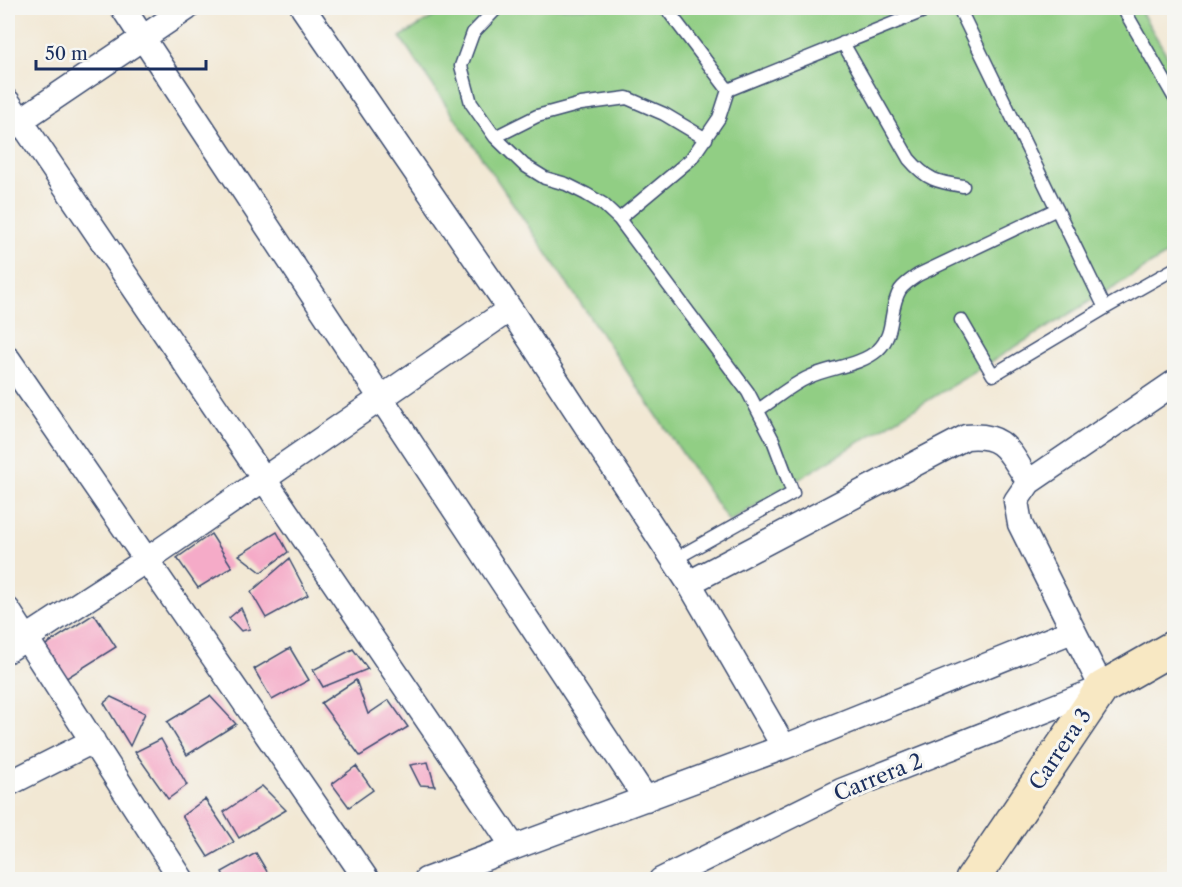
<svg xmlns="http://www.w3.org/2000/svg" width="1182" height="887" font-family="'Libre Caslon Text',serif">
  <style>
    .green { fill: #91ce84; stroke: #567e71; stroke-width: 1.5 }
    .building { fill: #f5abc8 }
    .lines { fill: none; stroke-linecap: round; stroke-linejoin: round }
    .lane-casing { stroke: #3b4b70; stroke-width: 15 }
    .street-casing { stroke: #3b4b70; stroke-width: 27 }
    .secondary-casing { stroke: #3b4b70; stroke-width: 36 }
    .lane { stroke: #fff; stroke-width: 12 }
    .street { stroke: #fff; stroke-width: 24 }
    .secondary { stroke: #f8e8c3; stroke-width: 33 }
    .labels { text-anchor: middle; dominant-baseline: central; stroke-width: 6; stroke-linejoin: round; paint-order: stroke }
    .street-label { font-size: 21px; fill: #1b2f5e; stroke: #f6f6f2 }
  </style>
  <rect width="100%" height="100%" fill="#f6f6f2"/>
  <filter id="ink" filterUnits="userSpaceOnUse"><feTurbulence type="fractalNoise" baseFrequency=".0167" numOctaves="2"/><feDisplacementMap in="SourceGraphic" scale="12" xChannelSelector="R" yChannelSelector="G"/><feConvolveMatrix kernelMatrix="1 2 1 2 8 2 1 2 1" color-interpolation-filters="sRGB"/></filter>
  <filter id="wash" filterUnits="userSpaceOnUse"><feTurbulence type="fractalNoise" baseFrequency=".008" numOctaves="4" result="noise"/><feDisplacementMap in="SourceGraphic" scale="24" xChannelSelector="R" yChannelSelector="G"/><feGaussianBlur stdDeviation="1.35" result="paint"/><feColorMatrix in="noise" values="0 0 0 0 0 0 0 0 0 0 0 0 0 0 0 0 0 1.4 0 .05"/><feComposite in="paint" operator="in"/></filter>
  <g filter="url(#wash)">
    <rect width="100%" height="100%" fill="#f2e8d4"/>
    <path class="green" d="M448,8H1139L1174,67V250L729,522L400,37Z"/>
    <g id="blocks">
      <path class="building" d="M277,532L288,552L261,572L239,555Z
        M211,534L232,567L198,588L177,558Z
        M289,559L308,595L266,618L251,592Z
        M241,608L250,629L241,631L229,618Z
        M94,614L116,647L65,679L44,646Z
        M290,648L309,680L272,700L254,669Z
        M353,649L368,669L323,687L313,670Z
        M356,680L368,714L389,700L408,727L360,756L321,703Z
        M210,696L236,724L187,755L167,722Z
        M111,697L145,713L130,746L104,703Z
        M161,739L187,785L168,799L135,752Z
        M428,762L435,786L420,785L410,765Z
        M356,766L373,790L349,807L332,784Z
        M262,786L286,810L239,838L224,812Z
        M205,799L234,842L208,857L182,816Z
        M256,853L272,880H226L222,872Z"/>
    </g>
  </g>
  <g filter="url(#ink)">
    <use href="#blocks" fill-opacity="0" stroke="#3b4b70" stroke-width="1.5"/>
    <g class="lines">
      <g class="lane-casing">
        <path id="lane" d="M497,8L473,33L461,66L471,103L495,137L524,165L545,178L566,184L586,194L603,204L619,219L748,392L773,440L793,493L673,560
          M666,8L728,90
          M959,8L1105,308
          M1123,8L1174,97
          M843,43L909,159C927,180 937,182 963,186
          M495,137L537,116L581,104L627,98L664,114L706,139
          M619,219L691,159L719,118L728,90L931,8
          M961,320L993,375L1105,308L1174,269
          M758,410C775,399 791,385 809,377C830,367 860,366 878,350C896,333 888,310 900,290C904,284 912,279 918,275L1057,209"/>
      </g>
      <g class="street-casing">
        <path id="street" d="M123,8L646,799
          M303,8L510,309L689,583L784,747
          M8,102L513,846
          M8,129L187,8
          M8,359L367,880
          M689,583L966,437C1006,433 1009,453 1029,482
          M8,610L182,880
          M8,650L145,561L510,309
          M8,784L93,741
          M426,880L784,747L1072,631
          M661,880L841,791L1102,688L1020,524L1016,501L1029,482L1174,383"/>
      </g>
      <g class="secondary-casing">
        <path id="secondary" d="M972,880L1102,688L1174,647"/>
      </g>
      <use href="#lane" class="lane"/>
      <use href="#street" class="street"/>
      <use href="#secondary" class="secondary"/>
    </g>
  </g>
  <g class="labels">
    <g class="street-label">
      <text transform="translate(1060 749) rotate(-56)">Carrera 3</text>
      <text transform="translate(878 777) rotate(-22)">Carrera 2</text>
    </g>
  </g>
  <rect width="1182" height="887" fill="none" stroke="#f6f6f2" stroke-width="30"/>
  <path d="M36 60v9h170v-9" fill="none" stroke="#1b2f5e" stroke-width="3"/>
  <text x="45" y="60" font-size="18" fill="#1b2f5e" stroke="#f6f6f2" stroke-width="4.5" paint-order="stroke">50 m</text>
</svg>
